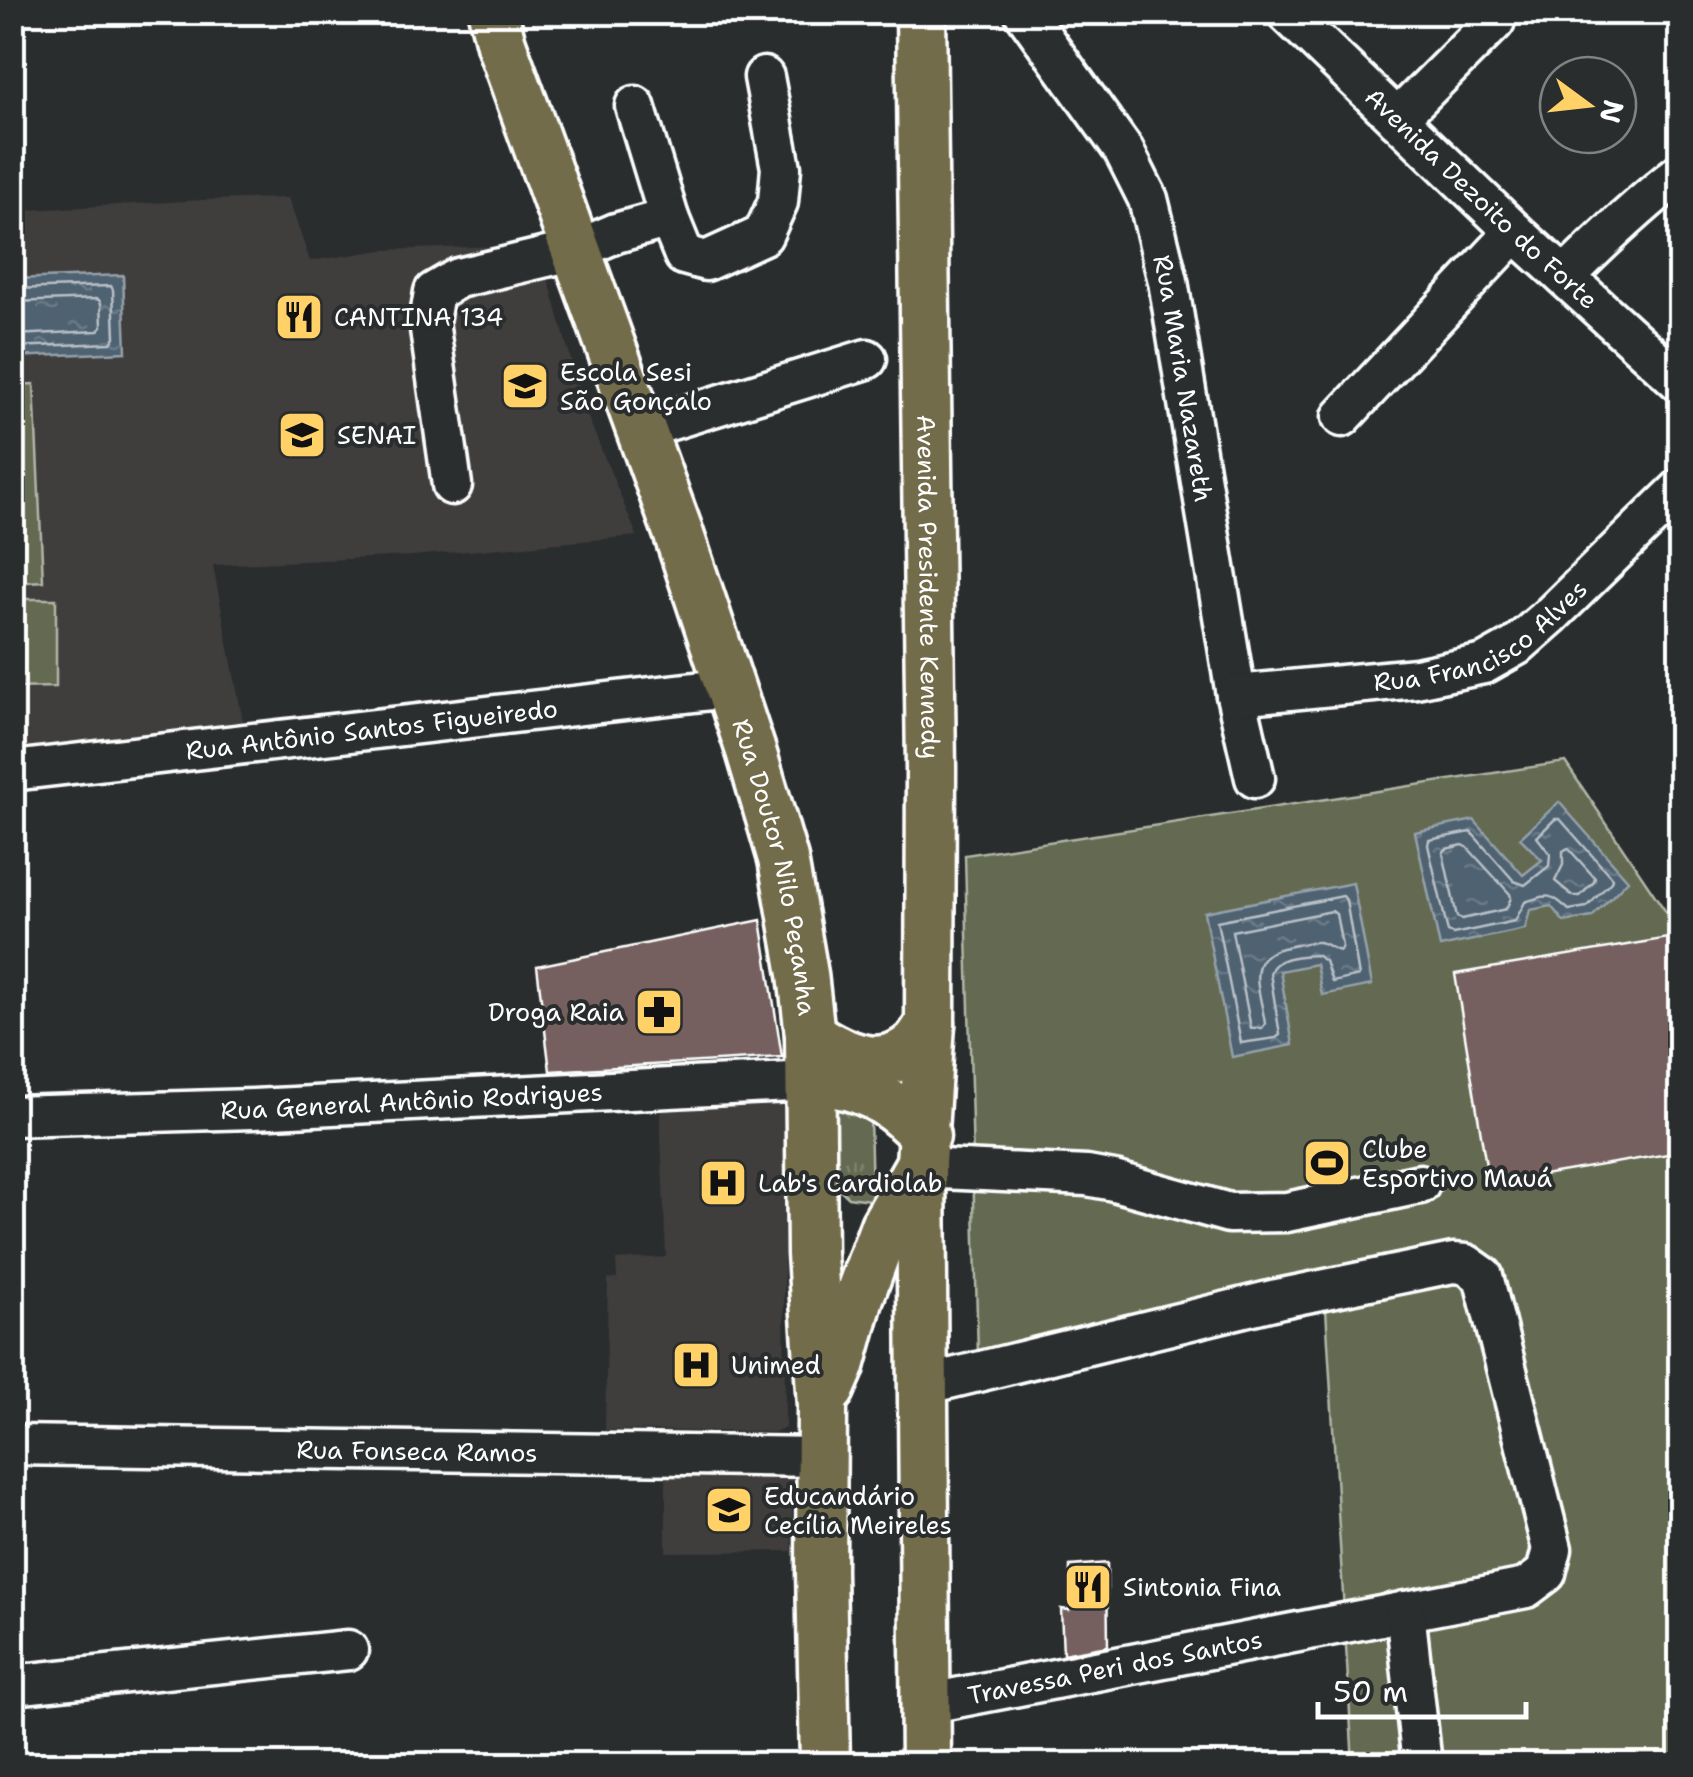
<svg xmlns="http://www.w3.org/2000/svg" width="1693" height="1777" font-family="'Shantell Sans',sans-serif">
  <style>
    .built { fill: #403d3d }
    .grass { fill: url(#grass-tufts); stroke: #b2b5a8; stroke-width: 2.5 }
    .pitch { fill: #646b51; stroke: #b2b5a8; stroke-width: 2.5 }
    .water { fill: url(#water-ripples); stroke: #95a1aa; stroke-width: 2.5 }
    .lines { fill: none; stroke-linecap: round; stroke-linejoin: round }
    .shore { stroke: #b9c0c7; stroke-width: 2.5 }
    .building { fill: #74615f; stroke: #fff; stroke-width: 2.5 }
    .minor-casing { stroke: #fff; stroke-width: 45 }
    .major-casing { stroke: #fff; stroke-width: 55 }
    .minor { stroke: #2a2d2e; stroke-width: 38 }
    .major { stroke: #726c4b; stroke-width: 48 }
    .labels { text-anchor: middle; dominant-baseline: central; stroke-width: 8; stroke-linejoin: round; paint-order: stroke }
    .street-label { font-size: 25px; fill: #fff; stroke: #2a2d2e }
    .poi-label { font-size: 25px; fill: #fff; stroke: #2a2d2e; text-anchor: start }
  </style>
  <defs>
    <pattern id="grass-tufts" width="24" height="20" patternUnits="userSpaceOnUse" patternTransform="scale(2.5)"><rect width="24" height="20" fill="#646b51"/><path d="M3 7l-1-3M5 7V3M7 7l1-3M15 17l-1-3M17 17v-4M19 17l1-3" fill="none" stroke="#7b816b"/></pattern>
    <pattern id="water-ripples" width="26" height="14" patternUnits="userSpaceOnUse" patternTransform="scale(2.5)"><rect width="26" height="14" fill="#4f6272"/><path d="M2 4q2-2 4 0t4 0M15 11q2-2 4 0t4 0" fill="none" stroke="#697a87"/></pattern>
  </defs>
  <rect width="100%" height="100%" fill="#2a2d2e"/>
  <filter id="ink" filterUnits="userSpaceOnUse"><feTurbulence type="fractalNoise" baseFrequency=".01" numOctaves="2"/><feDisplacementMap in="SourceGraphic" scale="20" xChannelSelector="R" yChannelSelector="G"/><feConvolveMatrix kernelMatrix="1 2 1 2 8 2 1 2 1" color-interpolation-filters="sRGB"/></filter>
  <g filter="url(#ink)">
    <path class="built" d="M288,198L310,261L383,250L535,245L550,285L585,410L637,536L412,556L213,565L244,727L13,755L12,211L203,200Z
      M783,1105L785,1428L774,1432L605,1430L608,1279L617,1278L616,1260L666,1257L660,1110Z
      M666,1468H792V1551L666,1552Z"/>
    <path class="grass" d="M835,1091L870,1117L872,1195L869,1200L848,1197L827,1178Z"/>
    <path class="pitch" d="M34,384L43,581L13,583V385Z
      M13,599H56V687L13,688Z
      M1565,762L1674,924H1680V1764H1353L1324,1275L978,1356L965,855Z"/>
    <path class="water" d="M123,275L126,352L13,357V279Z
      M1559,802L1628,880L1592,917L1564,922L1551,906L1530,910L1525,929L1440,947L1415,832L1474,820L1523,875L1542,860L1520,838Z
      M1353,883L1372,985L1322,995L1316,964L1280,971L1293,1045L1232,1057L1204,912Z"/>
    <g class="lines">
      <path class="shore" d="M12,289L111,286L113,290L115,337L111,343L12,347
        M12,302L98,299L101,303L102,326L98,331L12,335
        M1560,819L1612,878L1611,882L1587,907L1569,910C1551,894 1549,893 1525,902L1515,921L1453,934L1448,932L1428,845L1429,840L1471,832L1514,881L1525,885L1549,866L1550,854L1537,837L1555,819Z
        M1463,845L1467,847L1510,894L1511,898L1506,909L1462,919L1457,917L1443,853L1446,849Z
        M1568,848L1595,878L1594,882L1580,896H1573L1555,881L1563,865V851Z
        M1343,896L1346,900L1359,976L1332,982L1325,961L1316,955C1300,956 1275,956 1270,973L1280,1035L1276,1038L1241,1043L1217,921Z
        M1332,911L1336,914L1342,946L1340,951C1332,949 1327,944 1319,942C1309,941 1297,945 1287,947C1241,955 1261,991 1265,1024L1262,1028H1251L1232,931Z"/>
    </g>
    <path class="building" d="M761,920L782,1057L550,1071L537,966Z
      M1680,936V1152L1489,1184L1455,974Z
      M1107,1563L1108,1646L1063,1654L1061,1609L1069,1610L1070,1566Z"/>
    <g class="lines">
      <g class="minor-casing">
        <g id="minor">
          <path id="s1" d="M1024,12L1124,151L1148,199L1168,281L1236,695L1255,778"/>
          <path id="s2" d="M1286,12L1515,232L1680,382"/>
          <path d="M635,106L669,218L684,255L706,261L763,235L778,202L781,168L764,77"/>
          <path d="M1397,119L1495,21"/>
          <path d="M1565,277C1602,240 1639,205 1680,173"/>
          <path d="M1342,417L1515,232"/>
          <path d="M642,429L867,359"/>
          <path d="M452,485L429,322L434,292L458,278L576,250L616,233L669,218"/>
          <path id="s3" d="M1236,695L1416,678L1484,664L1516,646L1551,615L1680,489"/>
          <path id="s4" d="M12,771L729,688"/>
          <path id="s5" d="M12,1116L253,1109L811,1081"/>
          <path d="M921,1168L1087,1176L1114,1181L1229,1213L1287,1212L1420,1184"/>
          <path d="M924,1385L1277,1299L1453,1263L1466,1264L1483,1276L1552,1549L1546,1573L1526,1588L925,1704"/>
          <path id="s6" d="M12,1445L822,1457"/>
          <path d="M1405,1611L1422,1764"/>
          <path d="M12,1685L348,1650"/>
        </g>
      </g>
      <g class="major-casing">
        <g id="major">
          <path id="s7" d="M493,12L501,44L677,529L751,751L783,859L803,974L810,1035L812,1254L822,1406L821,1571L825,1764"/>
          <path id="s8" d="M921,12L931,768L930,1024L921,1163L926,1764"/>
          <path d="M810,1035C842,1056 884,1076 916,1044C921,1039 926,1030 930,1024"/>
          <path d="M816,1081C864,1083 892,1101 925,1136"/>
          <path d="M830,1389L840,1366L859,1297L885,1226L920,1165"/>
        </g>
      </g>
      <use href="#minor" class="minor"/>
      <use href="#major" class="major"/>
    </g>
  </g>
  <defs>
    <g id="restaurant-square" transform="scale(2.5)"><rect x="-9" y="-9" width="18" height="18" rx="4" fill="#ffd166" stroke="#2a2d2e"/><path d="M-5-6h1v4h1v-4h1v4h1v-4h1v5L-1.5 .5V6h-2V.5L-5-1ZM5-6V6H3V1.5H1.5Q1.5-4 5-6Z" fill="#111"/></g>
    <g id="school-square" transform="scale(2.5)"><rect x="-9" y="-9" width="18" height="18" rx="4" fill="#ffd166" stroke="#2a2d2e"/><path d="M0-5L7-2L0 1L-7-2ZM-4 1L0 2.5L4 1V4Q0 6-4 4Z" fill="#111"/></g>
    <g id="university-square" transform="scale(2.5)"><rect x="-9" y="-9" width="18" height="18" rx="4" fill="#ffd166" stroke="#2a2d2e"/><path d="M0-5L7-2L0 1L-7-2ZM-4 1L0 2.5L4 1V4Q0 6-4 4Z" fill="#111"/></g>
    <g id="pharmacy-square" transform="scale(2.5)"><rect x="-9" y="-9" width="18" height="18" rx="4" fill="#ffd166" stroke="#2a2d2e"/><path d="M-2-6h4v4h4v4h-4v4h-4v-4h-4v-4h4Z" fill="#111"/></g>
    <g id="stadium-square" transform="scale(2.5)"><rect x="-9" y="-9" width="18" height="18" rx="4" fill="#ffd166" stroke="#2a2d2e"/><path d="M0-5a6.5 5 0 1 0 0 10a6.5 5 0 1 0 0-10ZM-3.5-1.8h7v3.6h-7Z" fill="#111"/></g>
    <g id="hospital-square" transform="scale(2.5)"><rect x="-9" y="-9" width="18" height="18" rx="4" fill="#ffd166" stroke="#2a2d2e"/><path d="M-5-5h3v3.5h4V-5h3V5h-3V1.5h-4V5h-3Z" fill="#111"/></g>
  </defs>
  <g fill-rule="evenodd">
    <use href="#restaurant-square" x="299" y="317"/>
    <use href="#school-square" x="525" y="386"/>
    <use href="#university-square" x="302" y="435"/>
    <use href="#pharmacy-square" x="659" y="1012"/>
    <use href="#stadium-square" x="1327" y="1163"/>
    <use href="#hospital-square" x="723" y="1183"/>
    <use href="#hospital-square" x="696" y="1365"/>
    <use href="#university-square" x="729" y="1510"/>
    <use href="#restaurant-square" x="1088" y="1587"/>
  </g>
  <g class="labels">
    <g class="street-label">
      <text stroke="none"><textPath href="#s2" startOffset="270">Avenida Dezoito do Forte</textPath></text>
      <text stroke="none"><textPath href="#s1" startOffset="408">Rua Maria Nazareth</textPath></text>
      <text stroke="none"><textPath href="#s8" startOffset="575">Avenida Presidente Kennedy</textPath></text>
      <text stroke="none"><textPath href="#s3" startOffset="258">Rua Francisco Alves</textPath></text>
      <text stroke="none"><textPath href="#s4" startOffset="362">Rua Antônio Santos Figueiredo</textPath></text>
      <text stroke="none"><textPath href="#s7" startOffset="902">Rua Doutor Nilo Peçanha</textPath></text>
      <text stroke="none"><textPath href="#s5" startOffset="400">Rua General Antônio Rodrigues</textPath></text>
      <text stroke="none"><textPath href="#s6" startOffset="405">Rua Fonseca Ramos</textPath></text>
      <text transform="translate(1115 1667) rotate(-11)">Travessa Peri dos Santos</text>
    </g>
    <g class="poi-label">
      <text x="334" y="317">CANTINA 134</text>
      <text x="560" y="372">Escola Sesi<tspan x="560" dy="29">São Gonçalo</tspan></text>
      <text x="337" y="435">SENAI</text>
      <text x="624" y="1012" text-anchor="end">Droga Raia</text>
      <text x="1362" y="1149">Clube<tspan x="1362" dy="29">Esportivo Mauá</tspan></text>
      <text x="758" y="1183">Lab's Cardiolab</text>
      <text x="731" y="1365">Unimed</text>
      <text x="764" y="1496">Educandário<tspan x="764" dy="29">Cecília Meireles</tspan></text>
      <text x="1123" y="1587">Sintonia Fina</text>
    </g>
  </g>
  <rect width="1693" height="1777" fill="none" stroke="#2a2d2e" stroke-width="50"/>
  <rect x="25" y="25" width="1643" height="1727" fill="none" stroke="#fff" stroke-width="4" filter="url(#ink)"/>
  <g transform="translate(1588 105) rotate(105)"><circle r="48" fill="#2a2d2e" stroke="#7f8182" stroke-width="2.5"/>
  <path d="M0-8L18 38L0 25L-18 38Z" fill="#ffd166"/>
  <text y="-15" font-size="28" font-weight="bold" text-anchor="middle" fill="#ffffff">N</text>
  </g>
  <path d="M1318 1702v15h208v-15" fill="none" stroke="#ffffff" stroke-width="5"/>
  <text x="1333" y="1702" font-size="30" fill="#ffffff" stroke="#2a2d2e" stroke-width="8" paint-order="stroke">50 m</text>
</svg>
